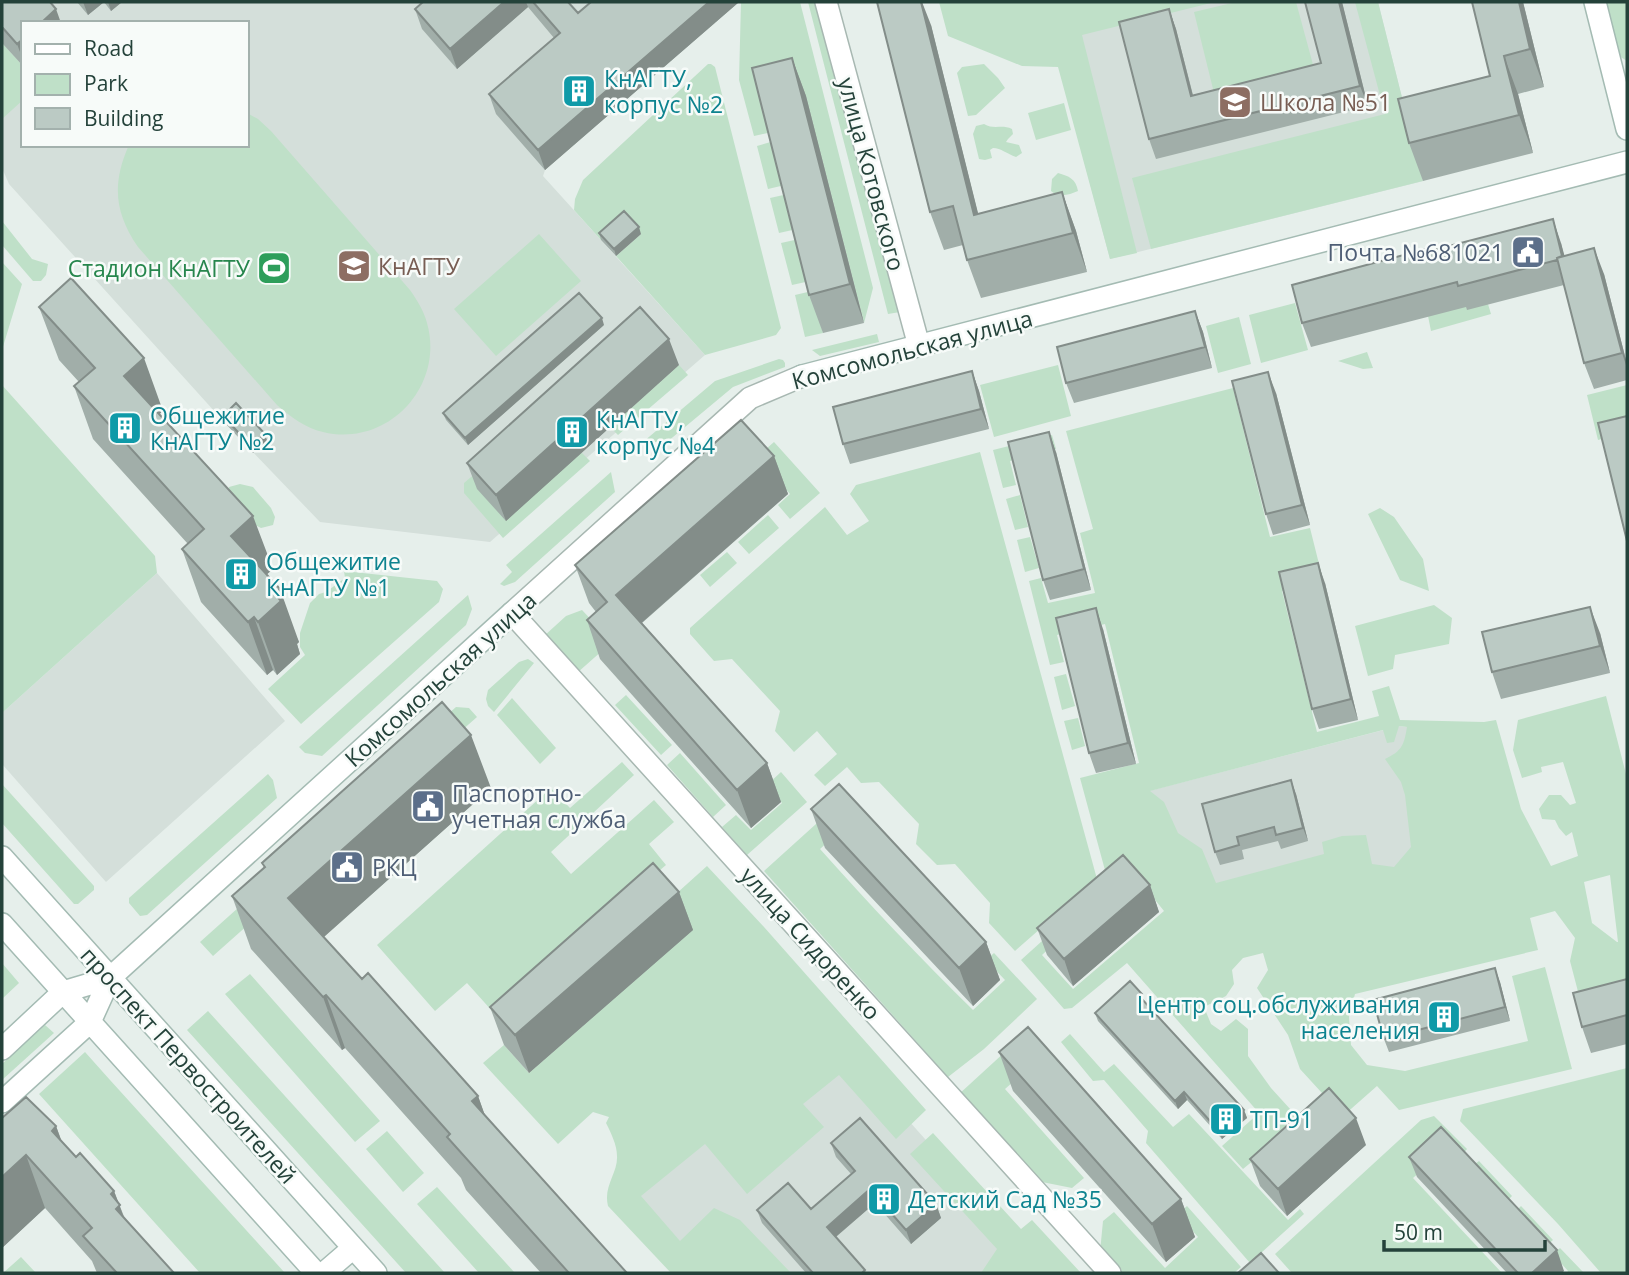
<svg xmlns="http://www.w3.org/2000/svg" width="1629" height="1275" font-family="'Open Sans',sans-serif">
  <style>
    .built { fill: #d4dfda; fill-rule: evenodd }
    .green { fill: #bfe0c8; fill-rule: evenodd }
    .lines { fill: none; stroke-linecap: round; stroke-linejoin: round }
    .street-casing { stroke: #a8b8b2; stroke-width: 24 }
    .secondary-casing { stroke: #a4bbb3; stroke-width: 24 }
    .street { stroke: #fff; stroke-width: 21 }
    .secondary { stroke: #fff; stroke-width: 21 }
    .wall { fill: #a1aea9 }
    .shaded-wall { fill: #838d89 }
    .building { fill: #bbcac4; stroke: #838d89; stroke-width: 2 }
    .labels { text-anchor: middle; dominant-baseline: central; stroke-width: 5; stroke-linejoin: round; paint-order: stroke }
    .culture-label { font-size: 23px; fill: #0d838f; stroke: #f7fbf9; text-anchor: start }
    .education-label { font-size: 23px; fill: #785e54; stroke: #f7fbf9; text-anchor: start }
    .street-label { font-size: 23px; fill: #24423a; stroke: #f7fbf9 }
    .service-label { font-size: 23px; fill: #4e5e75; stroke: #f7fbf9; text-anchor: start }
    .leisure-label { font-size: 23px; fill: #27864d; stroke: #f7fbf9; text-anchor: end }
  </style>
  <rect width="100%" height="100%" fill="#e6efeb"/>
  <path class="built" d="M2,2H739L545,170L543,176L705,355L490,542L320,522L225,423L9,184L2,168ZM23,23H247V145H23Z
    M1042,2H1378L1423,181L1110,259Z
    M157,573L285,721L106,882L2,764V713Z
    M1399,726L1468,735L1505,872L1228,957L1141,793Z
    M795,993L925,1139L1044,1273H708L624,1179Z"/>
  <path class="green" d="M741,2H800L873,288L864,323L806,97L772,132L754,136L739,80Z
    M808,2H821L900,312L888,314Z
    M939,2H1215L1082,35L1137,253L1110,259L1058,67L1022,66L948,36Z
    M1236,2H1296L1315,72L1215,97L1194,12Z
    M1355,2H1378L1423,181L1151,249L1132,178L1385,114Z
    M1602,2H1627V61L1616,54Z
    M2,43L23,66V100L2,119Z
    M708,64H711L715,67L781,328L776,335L705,355L616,256L641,234L601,240L574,210L575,199L583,180Z
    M984,64L998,78L1005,88L976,115L968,116L957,73L962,67Z
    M1064,103L1071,130L1036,140L1028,113Z
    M247,113L258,119L271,131L410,290C417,300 424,311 427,323C445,386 388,448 323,432C305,428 291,417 277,405L138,247C114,212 112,183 129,145H247Z
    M984,124C994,130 1002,124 1012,129L1013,134L1008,139L1006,142L1019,145L1022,153L1016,157C1007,154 1001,148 993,148L990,150L992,158L985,160L979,159L973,134L976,126Z
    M774,141L785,185L768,189L757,146Z
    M1058,173C1069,176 1076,179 1078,191C1069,195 1059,198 1051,191L1052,179Z
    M788,194L797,229L779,233L770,198Z
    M2,221L32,259L48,264L46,275L41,281H33L2,245Z
    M539,234L581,281L496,356L454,309Z
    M799,239L810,281L792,285L781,243Z
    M2,262L22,284L2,350Z
    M1457,271L1467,309L1488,304L1491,314L1431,331L1428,316Z
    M812,291L823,333L805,337L795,295Z
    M1295,303L1308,350L1261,363L1249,315Z
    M1239,317L1251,364L1218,373L1206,326Z
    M877,334L879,342L820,356L812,350Z
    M1367,352L1373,368L1363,369L1338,361Z
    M779,359L783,360L785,363V367L733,387L667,442H643L715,381Z
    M679,365L688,375L618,435L610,427Z
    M1058,365L1071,416L994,437L980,385Z
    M2,385L155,556L157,573L2,713Z
    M1627,385V432L1598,440L1587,395Z
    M1233,388L1270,537L1310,528L1323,580L1282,591L1317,732L1379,716L1372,691L1389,686L1400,720L1484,722L1496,720L1521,809L1551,866L1578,856L1572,832L1566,836L1559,828L1555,820L1542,819L1539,809L1549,795H1561L1570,805L1576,803L1563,762L1541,767L1542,772L1522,778L1513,750L1518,720L1606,696L1627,778V991L1581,1003L1570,961L1575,938L1555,911L1530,918L1538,950L1355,994L1349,1017L1351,1045L1367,1065L1405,1071L1528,1041L1512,976L1545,967L1572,1069L1399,1110L1377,1086L1343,1116L1300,1069L1288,1035L1257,988L1268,970L1263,953L1243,958L1232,970L1234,984L1226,996L1204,1007L1211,1024L1221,1031L1236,1019L1248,1029V1056L1271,1088L1301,1121L1243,1169L1222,1146L1259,1113L1127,963L1072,1008L1064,1009L1021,960L1052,932L1058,940L1042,955L1073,989L1164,911L1152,896L1109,885L1080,778L1139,763L1105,624L1057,635L1064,662L1050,665L1029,581L1041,578L1048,603L1095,593L1080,533L1093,529L1066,431ZM1399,726L1407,727C1404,745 1402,751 1385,759L1401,782L1405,795L1411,847L1394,867L1372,864L1366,835L1342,836L1322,842L1324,854L1216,883L1202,849L1178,833L1164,802L1150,791L1383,730L1387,743L1394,742ZM1610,875L1618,942H1617L1592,923L1584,882Z
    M1052,435L1056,449L1010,461L1016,485L1003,488L993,450Z
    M512,442L582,453L590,461L503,538L464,493V483Z
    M774,442L820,493L790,519L778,505L790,494L757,457Z
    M980,452L1097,879L1015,951L989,923L990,903L955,864L937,865L916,844L919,824L879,782L861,783L847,767L825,786L814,775L837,754L817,731L794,752L775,731L780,711L732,659L714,661L690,634V628L825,507L847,535L869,521L850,494L856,485Z
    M611,472L615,492L515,582L504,586L500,584L512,572L506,565Z
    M240,484L253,487L271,508L275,517L273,525L261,528L249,522L228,497L229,487Z
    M1020,495L1028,527L1015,530L1006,499Z
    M1380,508L1394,517L1423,559L1429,591L1400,580L1368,514Z
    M768,515L779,528L749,554L738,542Z
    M1030,537L1039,568L1025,572L1017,540Z
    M727,552L737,563L710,587L700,575Z
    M344,571L437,581L443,589L439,602L301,724L268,689L305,655L300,647V633L310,603L319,594L326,592L345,578Z
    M468,595L472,609L466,625L322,756L305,753L299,747Z
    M1434,605L1452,618L1449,644L1395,655L1393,669L1368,676L1355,626Z
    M582,610L612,642L577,673L544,636L566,616Z
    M528,659L534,663L494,712L488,706L486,699L488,690L519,662Z
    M1066,674L1075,706L1062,710L1054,677Z
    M626,695L672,745L661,755L615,705Z
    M512,698L556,748L540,764L497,715Z
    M456,707L469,708L477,717L401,784L405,752Z
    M1078,718L1085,746L1072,750L1064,721Z
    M680,753L726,805L713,817L667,765Z
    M622,762L634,775L551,852L571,874L654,800L674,822L649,844L666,865L493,1012L467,983L435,1011L377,945L551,788L570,808Z
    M781,772L807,802L747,855L722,827L736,815L751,830L782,803L767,785Z
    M268,774L273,780L277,798L147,915L140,916L129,903V898Z
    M2,784L94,886V890L78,904H74L2,823Z
    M847,796L853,819L820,849C869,904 920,958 973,1010L1005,980L986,960L994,953L1037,999L984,1049L948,1077L764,871Z
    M707,866L764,927L926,1110L896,1139L839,1075L803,1104L824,1127L747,1194L705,1144L641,1196L680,1241L714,1208L740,1220L791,1273H671L608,1206C603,1186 618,1173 617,1156C617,1145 611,1133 606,1123L609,1117L593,1112L558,1144L483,1063L504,1045L529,1073L692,930L667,902Z
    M248,899L276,900L213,956L200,942Z
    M2,963L19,983L2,999Z
    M250,974L380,1121L355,1142L225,994Z
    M208,1011L445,1273H406L187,1030Z
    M45,1025L54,1033L2,1080V1064Z
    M1029,1030L1039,1059L1005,1089L1084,1178L1072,1188L1037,1181L958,1095Z
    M1070,1034L1104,1072L1114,1064L1173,1127L1189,1114L1288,1220L1300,1209L1304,1214L1250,1263L1146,1143L1148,1131L1104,1080L1093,1081L1061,1042Z
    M85,1052L110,1080L285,1273H200L39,1094Z
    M1627,1068V1273H1601L1558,1224L1460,1121L1463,1109Z
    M1434,1116L1467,1149L1461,1156L1450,1145L1413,1178L1502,1273H1292L1275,1254L1421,1120Z
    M387,1131L424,1173L403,1192L366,1149Z
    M933,1133L1021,1229L1032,1220L1081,1273H981L997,1249L910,1154Z
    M1479,1161L1512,1196L1505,1203L1471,1167Z
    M437,1187L515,1273H479L417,1204Z
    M1187,1206L1241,1267L1234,1273H1118L1100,1252L1103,1221L1114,1212L1165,1268L1198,1237L1178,1214Z
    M1521,1206L1553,1240L1546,1246L1514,1213Z
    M1560,1248L1584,1273H1567L1568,1271L1553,1254Z
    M21,1257L36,1273H3Z"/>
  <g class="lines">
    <g class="street-casing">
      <path id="street" d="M826,2L919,346
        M802,376L750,398L512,613L1110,1273"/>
    </g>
    <g class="secondary-casing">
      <path id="secondary" d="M1595,2L1627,129
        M802,376L1627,162
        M2,857L376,1273
        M2,924L316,1273
        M2,1049L63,992L110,978
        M2,1102L90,1022L110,978L512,613
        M324,1273L353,1248"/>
    </g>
    <use href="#street" class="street"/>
    <use href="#secondary" class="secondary"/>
  </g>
  <path class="wall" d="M2,2L23,23V66L2,43Z
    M77,2H122L111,11L104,2L88,15Z
    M423,2H568L578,13L591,2H739L545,170L496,114L489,94L554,38L528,7L457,69L422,29L415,9Z
    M1342,2L1368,106L1156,159L1149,139L1169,9L1176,29L1193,95L1321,63Z
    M1523,2L1544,87L1518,94L1533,153L1423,181L1409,143L1490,76Z
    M931,25L978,214L1062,192L1076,231L1087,272L981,298L967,260L963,245L944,250L930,212Z
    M792,58L806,96L864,323L823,333L809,295Z
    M599,233L641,234L616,256L601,240Z
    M1561,243L1564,256L1604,274L1627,364V380L1594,389L1584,363L1564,285L1467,310L1466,307L1311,347L1302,323L1427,252Z
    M39,307L163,411L159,414L273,569L266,575L299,642L297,644L300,654L277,675L273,670L267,675L201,602L182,549L188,544L93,439L74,386L79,382L59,360Z
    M1195,311L1203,332L1212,368L1074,403L1066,383Z
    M604,325L468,445L446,420L443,413Z
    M679,365L506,521L477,489L467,463Z
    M972,371L979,391L989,429L850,464L843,444Z
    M1276,393L1310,525L1273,535L1266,514Z
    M223,416L265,434L267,441L253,453L225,423Z
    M1056,452L1091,590L1050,600L1043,580Z
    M774,456L788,494L642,623L767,763L781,802L751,828L600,659L587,620L596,612L589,603L575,565Z
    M1325,583L1358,720L1319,729L1312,709Z
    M1103,629L1136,764L1096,773L1089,753Z
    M1600,633L1610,673L1501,699L1492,672Z
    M491,788L324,937L362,979L478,1096L485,1116L627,1273H541L466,1190L461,1178L345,1048L342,1050L251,949L232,896L264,868L262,863Z
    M1296,794L1308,841L1281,849L1278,841L1242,850L1244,859L1220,865L1215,852Z
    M811,809L986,942L1000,980L973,1006L825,848Z
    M1150,885L1159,912L1073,986L1047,955L1037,928Z
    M679,892L693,930L529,1073L504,1045L490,1007Z
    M1627,979V1044L1591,1053L1582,1027Z
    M1500,982L1510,1021L1389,1052L1384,1039Z
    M1145,1003L1244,1110L1247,1118L1222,1139L1187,1100L1178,1109L1098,1021L1095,1013Z
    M999,1052L1181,1199L1195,1237L1166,1262L1013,1091Z
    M2,1118L56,1126L62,1142L76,1157L114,1191L125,1219L174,1273H97L92,1261L45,1208L2,1248Z
    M831,1143L936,1204L941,1218L911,1244L875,1203L836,1237L865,1270L866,1273H806L762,1223L757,1210L811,1209L851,1174L836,1157Z
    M1366,1145L1287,1216L1260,1186L1250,1159Z
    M1409,1157L1564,1271L1561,1273H1507L1417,1177Z"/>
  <path class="shaded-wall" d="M83,2H104L88,15Z
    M108,2H122L111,11Z
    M504,2H526L528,7L457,69L450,49Z
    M709,2H739L545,170L538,150Z
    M921,2H922L931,25L988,253L974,215Z
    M1339,2H1342L1368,106L1360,86Z
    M1519,2H1523L1544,87L1530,49Z
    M56,9L61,23H41Z
    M1169,9L1176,29L1198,116L1191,96Z
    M23,39V60L17,44Z
    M1504,56L1518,94L1533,153L1519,115Z
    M792,58L806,96L864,323L850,284Z
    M1062,192L1076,231L1087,272L1073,233Z
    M1553,219L1561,243L1572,283L1563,258Z
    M639,227L641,234L616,256L614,249Z
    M1594,248L1604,274L1627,364V368L1622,353Z
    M1195,311L1203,332L1212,368L1205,347Z
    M602,318L604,325L468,445L465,438Z
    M669,339L679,365L506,521L496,495Z
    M144,358L163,411L143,429L124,376Z
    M972,371L979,391L989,429L981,409Z
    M1268,372L1276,393L1310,525L1302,505Z
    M1049,432L1056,452L1091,590L1084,569Z
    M265,434L267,441L253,453L251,446Z
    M774,456L788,494L630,633L616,595Z
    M253,516L273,569L250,589L231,536Z
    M1318,563L1325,583L1358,720L1351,699Z
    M280,589L299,642L297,644L300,654L277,675L258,622L275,594Z
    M1590,607L1600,633L1610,673L1600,646Z
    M1096,608L1103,629L1136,764L1128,743Z
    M254,617L273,670L267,675L248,622Z
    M471,735L491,788L308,951L288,898Z
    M767,763L781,802L751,828L737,790Z
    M1291,780L1296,794L1308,841L1303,828Z
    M1150,885L1159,912L1073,986L1064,959Z
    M679,892L693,930L529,1073L515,1035Z
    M986,942L1000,980L973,1006L959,968Z
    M1495,968L1500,982L1510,1021L1505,1007Z
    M326,995L345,1048L342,1050L323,997Z
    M1184,1092L1187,1100L1178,1109L1175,1101Z
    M478,1096L497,1149L472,1101Z
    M1244,1110L1247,1118L1222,1139L1219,1131Z
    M1356,1118L1366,1145L1287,1216L1278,1189Z
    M56,1126L75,1179L52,1131Z
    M26,1155L45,1208L2,1248V1177Z
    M870,1189L875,1203L832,1240L827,1227Z
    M114,1191L139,1258L136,1262L111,1194Z
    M1181,1199L1195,1237L1166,1262L1152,1224Z
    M936,1204L941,1218L911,1244L906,1230Z
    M1557,1250L1564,1271L1561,1273H1532Z"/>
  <path class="building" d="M2,2H50L56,9L41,23H23V39L17,44L2,27Z
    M423,2H504L450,49L415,9Z
    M533,2H568L578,13L591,2H709L538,150L489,94L560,33Z
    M877,2H921L974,215L1062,192L1073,233L967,260L953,206L930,212Z
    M1305,2H1339L1360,86L1149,139L1119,22L1169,9L1191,96L1321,63Z
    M1472,2H1519L1530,49L1504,56L1519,115L1409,143L1398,99L1490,76Z
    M792,58L850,284L809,295L752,68Z
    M624,211L639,227L614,249L599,233Z
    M1553,219L1562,256L1557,258V260L1458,286L1457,282L1302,323L1292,285L1426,249V252Z
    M1594,248L1622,353L1584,363L1557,258Z
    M71,278L144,358L124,376L253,516L231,536L280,589L275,594L281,601L258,622L254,617L248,622L182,549L204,529L74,386L95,368L39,307Z
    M579,293L602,318L465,438L443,413Z
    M640,307L669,339L496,495L467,463Z
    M1195,311L1205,347L1066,383L1057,347Z
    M972,371L981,409L843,444L833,407Z
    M1268,372L1302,505L1266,514L1232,381Z
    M236,403L265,434L251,446L223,416Z
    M1627,416V541L1598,423Z
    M741,420L774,456L616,595L767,763L737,790L587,620L607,602L575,565Z
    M1049,432L1084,569L1043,580L1008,442Z
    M1318,563L1351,699L1312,709L1279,572Z
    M1590,607L1600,646L1492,672L1482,632Z
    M1096,608L1128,743L1089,753L1056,618Z
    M442,702L471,735L288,898L362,979L368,973L478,1096L472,1101L627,1273H569L447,1137L450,1134L326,995L323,997L232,896L265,867L262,863Z
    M1291,780L1303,828L1276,835L1274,827L1237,837L1239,845L1215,852L1202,804Z
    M839,784L986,942L959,968L811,809Z
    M1123,855L1150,885L1064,959L1037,928Z
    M653,863L679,892L515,1035L490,1007Z
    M1495,968L1505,1007L1384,1039L1373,1000Z
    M1627,979V1015L1582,1027L1573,993Z
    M1130,981L1142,994L1140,997L1244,1110L1219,1131L1184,1092L1175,1101L1095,1013Z
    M1028,1027L1181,1199L1152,1224L999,1052Z
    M1329,1088L1356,1118L1278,1189L1250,1159Z
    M26,1097L56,1126L52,1131L76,1157L80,1153L114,1191L111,1194L120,1205L116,1209L174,1273H117L83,1236L92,1228L26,1155L2,1177V1118Z
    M860,1118L936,1204L906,1230L870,1189L827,1227L865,1270L862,1273H813L757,1210L788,1183L811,1209L855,1171L831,1143Z
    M1441,1127L1557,1250L1532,1273H1518L1409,1157Z
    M1261,1253L1279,1273H1238Z"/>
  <defs>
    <g id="building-square" transform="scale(1.75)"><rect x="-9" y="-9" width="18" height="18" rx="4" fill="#0f9aa8" stroke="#f7fbf9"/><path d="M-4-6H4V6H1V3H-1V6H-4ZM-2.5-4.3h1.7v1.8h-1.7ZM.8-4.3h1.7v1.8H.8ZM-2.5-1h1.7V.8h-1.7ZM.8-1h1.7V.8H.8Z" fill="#fff"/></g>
    <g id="school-square" transform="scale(1.75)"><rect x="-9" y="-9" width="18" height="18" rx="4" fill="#8d6e63" stroke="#f7fbf9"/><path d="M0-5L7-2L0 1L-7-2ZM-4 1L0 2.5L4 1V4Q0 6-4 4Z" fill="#fff"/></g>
    <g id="civic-square" transform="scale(1.75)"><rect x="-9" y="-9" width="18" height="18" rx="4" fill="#5c6f8a" stroke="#f7fbf9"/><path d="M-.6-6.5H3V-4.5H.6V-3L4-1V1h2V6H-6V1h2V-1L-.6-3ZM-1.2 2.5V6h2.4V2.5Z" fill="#fff"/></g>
    <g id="university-square" transform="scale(1.75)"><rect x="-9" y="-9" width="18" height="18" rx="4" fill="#8d6e63" stroke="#f7fbf9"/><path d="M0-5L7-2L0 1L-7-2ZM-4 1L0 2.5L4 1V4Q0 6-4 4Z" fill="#fff"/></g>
    <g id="stadium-square" transform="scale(1.75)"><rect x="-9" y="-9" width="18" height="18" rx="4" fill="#2e9e5b" stroke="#f7fbf9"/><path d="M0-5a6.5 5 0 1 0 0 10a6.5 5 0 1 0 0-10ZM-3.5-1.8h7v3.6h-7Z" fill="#fff"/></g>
  </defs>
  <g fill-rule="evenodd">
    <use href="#building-square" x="579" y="91"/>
    <use href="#school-square" x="1235" y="102"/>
    <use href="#civic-square" x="1528" y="252"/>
    <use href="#university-square" x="354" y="266"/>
    <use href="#stadium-square" x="274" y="268"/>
    <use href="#building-square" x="125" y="428"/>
    <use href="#building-square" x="572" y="432"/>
    <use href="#building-square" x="241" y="574"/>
    <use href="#civic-square" x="428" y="806"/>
    <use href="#civic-square" x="347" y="867"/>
    <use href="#building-square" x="1444" y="1017"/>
    <use href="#building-square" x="1226" y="1119"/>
    <use href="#building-square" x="884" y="1199"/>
  </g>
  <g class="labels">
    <g class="culture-label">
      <text x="604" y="78">КнАГТУ,<tspan x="604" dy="26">корпус №2</tspan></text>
      <text x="150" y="415">Общежитие<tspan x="150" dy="26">КнАГТУ №2</tspan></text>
      <text x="596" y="419">КнАГТУ,<tspan x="596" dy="26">корпус №4</tspan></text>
      <text x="266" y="561">Общежитие<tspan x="266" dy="26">КнАГТУ №1</tspan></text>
      <text x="1420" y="1004" text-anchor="end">Центр соц.обслуживания<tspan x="1420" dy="26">населения</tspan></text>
      <text x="1250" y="1119">ТП-91</text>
      <text x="908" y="1199">Детский Сад №35</text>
    </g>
    <g class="education-label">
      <text x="1260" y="102">Школа №51</text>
      <text x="378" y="266">КнАГТУ</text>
    </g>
    <g class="street-label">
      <text transform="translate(872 174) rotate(75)">улица Котовского</text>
      <text transform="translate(912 349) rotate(-15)">Комсомольская улица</text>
      <text transform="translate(440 679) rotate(-42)">Комсомольская улица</text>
      <text transform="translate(811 943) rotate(48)">улица Сидоренко</text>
      <text transform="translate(189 1065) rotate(48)">проспект Первостроителей</text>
    </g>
    <g class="service-label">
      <text x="1504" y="252" text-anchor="end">Почта №681021</text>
      <text x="452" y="793">Паспортно-<tspan x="452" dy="26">учетная служба</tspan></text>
      <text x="372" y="867">РКЦ</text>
    </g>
    <g class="leisure-label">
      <text x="250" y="268">Стадион КнАГТУ</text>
    </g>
  </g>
  <rect width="1629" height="1275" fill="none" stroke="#24423a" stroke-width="7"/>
  <rect x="21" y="21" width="228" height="126" fill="#f7fbf9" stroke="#a3b1ad" stroke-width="2"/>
  <rect x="35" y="44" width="35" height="10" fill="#ffffff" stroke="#a3b1ad" stroke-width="2"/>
  <text x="84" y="56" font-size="21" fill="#24423a">Road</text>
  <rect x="35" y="74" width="35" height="21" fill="#bfe0c8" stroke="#a3b1ad" stroke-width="2"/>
  <text x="84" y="91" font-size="21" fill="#24423a">Park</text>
  <rect x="35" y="108" width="35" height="21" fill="#bbcac4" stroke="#a3b1ad" stroke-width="2"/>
  <text x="84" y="126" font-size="21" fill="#24423a">Building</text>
  <path d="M1384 1240v10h161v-10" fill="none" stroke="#24423a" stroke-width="3.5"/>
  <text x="1394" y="1240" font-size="21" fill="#24423a" stroke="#f7fbf9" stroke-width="5" paint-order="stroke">50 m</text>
</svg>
